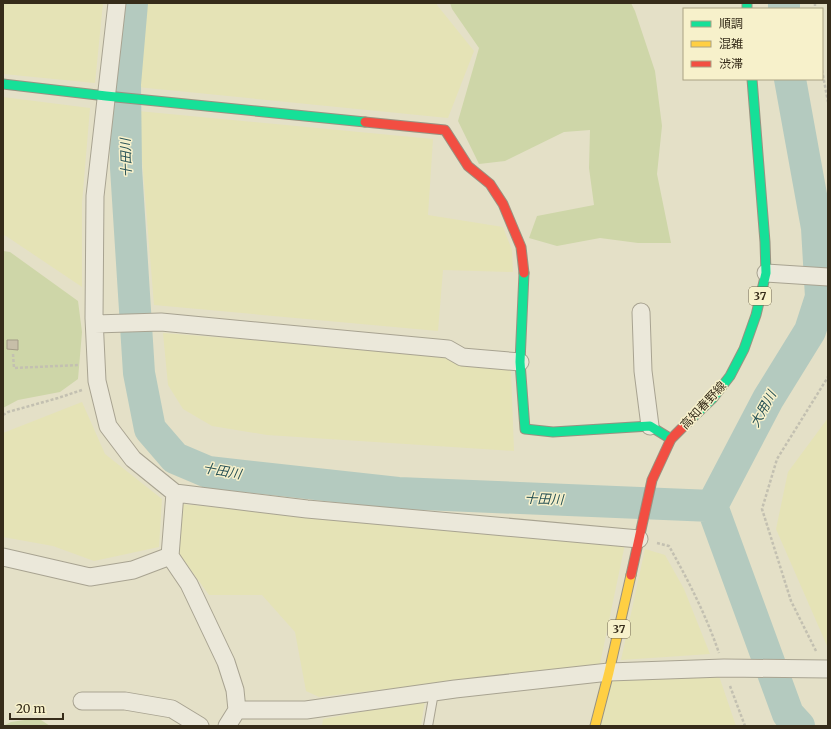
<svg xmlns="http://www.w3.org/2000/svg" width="831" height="729" font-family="Merriweather,'Noto Sans JP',serif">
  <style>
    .farmland { fill: #e5e3b6 }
    .green { fill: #ced6a8 }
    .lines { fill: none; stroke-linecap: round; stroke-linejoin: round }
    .river { stroke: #b4cabf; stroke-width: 32 }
    .building { fill: #c7bea8; stroke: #a39b87 }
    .lane-casing { stroke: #a8a391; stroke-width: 10 }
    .street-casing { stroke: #a8a391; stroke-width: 19 }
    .fast-casing { stroke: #989281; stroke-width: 11 }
    .slow-casing { stroke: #989281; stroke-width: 11 }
    .jam-casing { stroke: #989281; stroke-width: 11 }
    .path { stroke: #c3c0b1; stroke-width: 2.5; stroke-dasharray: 3 2; stroke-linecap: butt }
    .lane { stroke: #ebe8da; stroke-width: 8 }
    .street { stroke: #ebe8da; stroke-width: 17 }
    .fast { stroke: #16e098; stroke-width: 9 }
    .slow { stroke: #ffcf43; stroke-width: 9 }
    .jam { stroke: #f24e42; stroke-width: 9 }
    .labels { text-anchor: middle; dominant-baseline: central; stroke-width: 3; stroke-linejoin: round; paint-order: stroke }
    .shield { fill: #f7f1cb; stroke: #70674f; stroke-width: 1 }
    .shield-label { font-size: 11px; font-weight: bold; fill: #362c1a }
    .street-label { font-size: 12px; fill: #362c1a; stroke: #f7f1cb }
    .water-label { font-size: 13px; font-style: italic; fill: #285256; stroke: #f7f1cb }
  </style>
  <rect width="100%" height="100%" fill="#e4e0c7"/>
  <path class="farmland" d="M3,3H103L95,83L3,74Z
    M145,3H437V5L474,51L448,118L137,87Z
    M3,97L90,108L82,203V287L6,236L3,235Z
    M138,111L433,139L428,215L503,227L512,250L513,272L443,270L438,331L154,305Z
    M163,333L445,355L511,370L514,451L267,435L212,426L183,409L168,385Z
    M82,402L105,454L162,499L159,547L94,561L53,546L3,537V433Z
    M828,418V648L776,529L788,472Z
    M181,504L625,544L600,664L319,697L306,691L295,632L262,595H209L178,552Z
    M645,549L665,555L684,589L710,654L621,660Z
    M719,676L736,726H600L612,680Z
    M425,700L421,726H322L323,719Z"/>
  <path class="green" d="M450,3H631L635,11L655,71L662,126L657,174L671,243H638L600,238L557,246L529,238L537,216L594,205L589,168L590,130L564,132L505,161L479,164L458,121L479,48L452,9Z
    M3,251L10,252L78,301L82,332L78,379L60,392L18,400L3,408Z
    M38,718L50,726H3L11,722Z"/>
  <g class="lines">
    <path class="river" d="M132,3L125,84L126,168L139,373L150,429L175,458L208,472L398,493L712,506
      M784,3V9
      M790,79L817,228L821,297L810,331L768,399L712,506L788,714L799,726"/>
  </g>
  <path class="building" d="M7,340H18V350L7,349Z"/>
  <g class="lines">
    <g class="lane-casing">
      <path id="lane" d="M428,726L433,698L431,693"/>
    </g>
    <g class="street-casing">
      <path id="street" d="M117,3L95,196L94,318L97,381L108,426L133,459L175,493L170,556L189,584L226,662L235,690L237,710L227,726
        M766,273L828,277
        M641,312L643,371L650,426
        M95,324L161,322L448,349L462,357L520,362
        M175,493L307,509L639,539
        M3,557L90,577L133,570L170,556
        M82,701H125L172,709L200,726
        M237,710H306L455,689L609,672L724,668L828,669"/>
    </g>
    <g class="fast-casing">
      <path id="fast" d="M747,3V9
        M3,84L106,96L365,122
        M524,273L520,362L525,429L553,432L650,426L671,439
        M690,420L713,398L730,376L744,349L756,315L766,273L765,242L752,79"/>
    </g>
    <g class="slow-casing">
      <path id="slow" d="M595,726L609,672L631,575"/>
    </g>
    <g class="jam-casing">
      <path id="jam" d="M365,122L445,130L468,166L490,184L503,204L521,247L524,273
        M631,575L652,480L671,439L690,420"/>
    </g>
    <path class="path" d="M815,3V9
      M822,70L828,102
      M13,354L14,368L79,365
      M3,415L8,412L58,398L82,390
      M657,543L669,546C688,580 706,615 719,653
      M816,651L791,601L762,509L777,459L828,377
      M730,686L745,726"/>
    <use href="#lane" class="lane"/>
    <use href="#street" class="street"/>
    <use href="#fast" class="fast"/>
    <use href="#slow" class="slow"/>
    <use href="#jam" class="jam"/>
  </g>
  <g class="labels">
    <g class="shield">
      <rect x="749" y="287" width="22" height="18" rx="3"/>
      <rect x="608" y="620" width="22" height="18" rx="3"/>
    </g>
    <g class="shield-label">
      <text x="760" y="296">37</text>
      <text x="619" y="629">37</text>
    </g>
    <g class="street-label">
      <text transform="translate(703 405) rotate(-47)">高知春野線</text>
    </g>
    <g class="water-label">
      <text transform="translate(126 158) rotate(-92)">十田川</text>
      <text transform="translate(763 409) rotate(-61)">大用川</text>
      <text transform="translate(222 471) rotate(10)">十田川</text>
      <text transform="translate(544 499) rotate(2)">十田川</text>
    </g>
  </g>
  <rect width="831" height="729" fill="none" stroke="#362c1a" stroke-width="8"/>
  <rect x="683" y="8" width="140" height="72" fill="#f7f1cb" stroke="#aaa284"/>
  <rect x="691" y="21" width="20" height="6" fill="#16e098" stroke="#aaa284"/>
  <text x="719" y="28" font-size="12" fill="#362c1a">順調</text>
  <rect x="691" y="41" width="20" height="6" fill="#ffcf43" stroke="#aaa284"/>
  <text x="719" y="48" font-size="12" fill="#362c1a">混雑</text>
  <rect x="691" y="61" width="20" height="6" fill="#f24e42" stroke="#aaa284"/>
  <text x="719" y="68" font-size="12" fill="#362c1a">渋滞</text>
  <path d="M10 713v6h53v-6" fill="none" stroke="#362c1a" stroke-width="2"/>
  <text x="16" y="713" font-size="12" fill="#362c1a" stroke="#f7f1cb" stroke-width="3" paint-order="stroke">20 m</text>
</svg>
